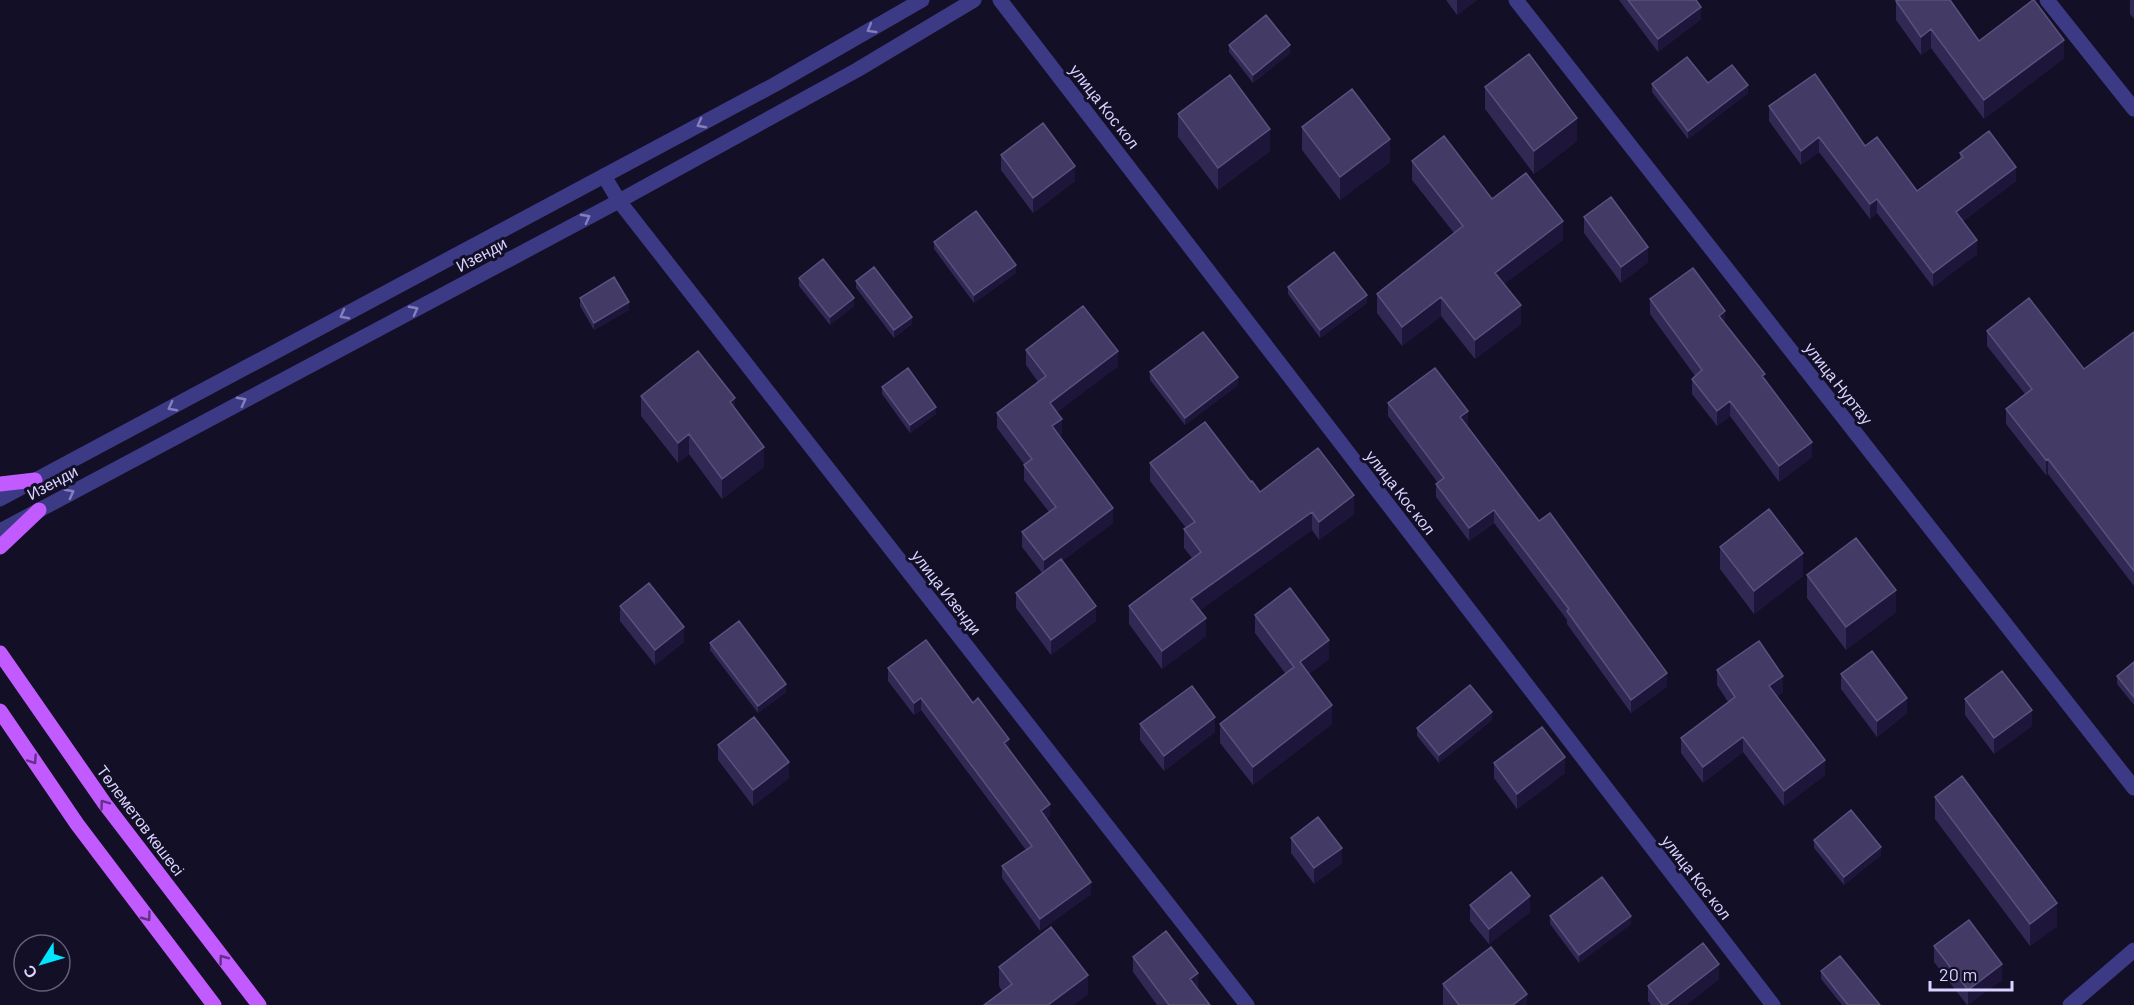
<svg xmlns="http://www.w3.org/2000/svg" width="2134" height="1005" font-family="Barlow,sans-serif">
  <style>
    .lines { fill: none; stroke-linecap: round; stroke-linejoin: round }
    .minor { stroke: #3d3a85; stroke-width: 15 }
    .tertiary { stroke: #3d3a85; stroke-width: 15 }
    .primary { stroke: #c25bff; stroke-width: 15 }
    .wall { fill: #312854 }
    .shaded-wall { fill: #1d163a }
    .building { fill: #433a66; stroke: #5a527e; stroke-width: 1.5 }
    .oneway { stroke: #837fbc }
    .oneway2 { stroke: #623188 }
    .labels { text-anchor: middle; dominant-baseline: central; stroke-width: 6; stroke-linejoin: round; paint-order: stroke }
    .street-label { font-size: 16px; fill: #d9d4ff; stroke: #130f26 }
  </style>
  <rect width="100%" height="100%" fill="#130f26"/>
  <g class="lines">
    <path class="minor" d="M1000,0L1773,1005
      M1516,0L2134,788
      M2047,0L2134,109
      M604,176L619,201L1247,1005
      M2070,1005L2134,950"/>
    <path class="tertiary" d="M0,499L774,85L922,0
      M0,531L619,201L857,70L974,0"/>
    <path class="primary" d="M0,484L35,480
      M0,547L39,510
      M0,653L105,804L259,1005
      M0,711L77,824L214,1005"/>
  </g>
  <path class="wall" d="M1446,0H1477L1457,15Z
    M1619,0H1696L1701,19L1658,52Z
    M2130,0H2134V19L2130,14Z
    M1896,1L1979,41L2064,58L1984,119L1931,48L1921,55L1896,20Z
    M1229,45L1290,53L1253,83L1229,52Z
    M1708,83L1748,93L1688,139L1652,92V84Z
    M1485,87L1577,141L1534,174L1485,109Z
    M1769,106L1865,146L1917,191L1960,159V153L2016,181L1963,221L1977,254L1933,287L1877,213L1870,219L1819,152L1801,165L1769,121Z
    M1178,114L1270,151L1218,190L1178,137Z
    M1302,127L1390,162L1340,200L1302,150Z
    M1001,155L1075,181L1033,213L1001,170Z
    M1412,161L1492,199L1563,240L1504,284L1521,324L1475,359L1441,316L1402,346L1377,313V294L1454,233L1412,180Z
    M1584,217L1648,262L1621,283L1584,233Z
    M934,242L1016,273L974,303L934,249Z
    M799,278L854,306L830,325L799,286Z
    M856,281L912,324L894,338L856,288Z
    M1288,287L1367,303L1320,338L1288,294Z
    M580,298L629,310L594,330L580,306Z
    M1650,299L1725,324L1765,379L1812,457L1779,482L1730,416L1717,426L1692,394V379L1695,376L1650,314Z
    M1987,331L2084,369L2134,332V586L2048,474L2046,475L2006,424V409L2025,394L1987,346Z
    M1026,350L1118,366L1057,412L1062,434L1059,436L1113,523L1062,561L1096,621L1051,655L1016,608V593L1042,573L1022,547V532L1049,512L1024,480V464L997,428V413L1038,382L1026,365Z
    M1150,372L1238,385L1185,425L1150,380Z
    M882,387L936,414L910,433L882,394Z
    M641,396L735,409L764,467L722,499L689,454L678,463L641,416Z
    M1388,403L1468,424L1467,425L1539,521L1667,686L1631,713L1567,624V620L1494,523L1469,541L1436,497V484L1438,483L1388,416Z
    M1150,463L1251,482L1260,492L1354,514L1319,540L1312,530L1200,610L1206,636L1162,669L1129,624V606L1192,558L1184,548V529L1186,528L1150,481Z
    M1720,547L1803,576L1754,614L1720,569Z
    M1807,575L1896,612L1846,650L1807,598Z
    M620,606L684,642L655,665L620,621Z
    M1255,615L1329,659L1309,674L1332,724L1253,785L1220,743V724L1285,673L1255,633Z
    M710,643L786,692L758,713L710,650Z
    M2134,662V705L2117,684V676Z
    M888,668L973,703L1009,750L1050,816L1046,819L1091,894L1040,931L1002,878V866L1026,850L921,710L914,715L888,681Z
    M1717,670L1783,692L1777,696L1825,775L1784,806L1743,752L1703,783L1681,753V738L1728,702L1717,685Z
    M1841,674L1907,713L1877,737L1841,689Z
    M1965,699L2032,726L1994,754L1965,715Z
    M1492,720L1439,763L1417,736V728Z
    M1140,724L1215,732L1164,771L1140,740Z
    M718,745L789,778L753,806L718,760Z
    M1494,763L1565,773L1517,809L1494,778Z
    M1935,797L2057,926L2030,946L1935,819Z
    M1291,838L1342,863L1314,884L1291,853Z
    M1814,840L1881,855L1844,885L1814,848Z
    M1470,905L1530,912L1489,944L1470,921Z
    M1550,916L1631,924L1579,963L1550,924Z
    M1934,946L2002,980L1967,1005L1934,962Z
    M1133,957L1198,989L1210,1005H1157L1133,972Z
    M999,967L1088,995L1002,991L999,986Z
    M1821,971L1880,1005H1842L1821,979Z
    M1719,979L1686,1005H1651L1648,1001V986Z
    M1443,984L1527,1005H1443Z"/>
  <path class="shaded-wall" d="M1457,0H1477L1457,15Z
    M1701,7V19L1658,52V39Z
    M1931,29V48L1921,55V37Z
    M2064,40V58L1984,119V100Z
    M1290,45V53L1253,83V75Z
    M1748,85V93L1688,139V131Z
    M1577,118V141L1534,174V151Z
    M1270,129V151L1218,190V168Z
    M1819,137V152L1801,165V151Z
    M1390,139V162L1340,200V177Z
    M1075,166V181L1033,213V198Z
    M2016,167V181L1956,226V212Z
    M1877,199V213L1870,219V204Z
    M1563,221V240L1495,291V273Z
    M1977,240V254L1933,287V273Z
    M1648,247V262L1621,283V267Z
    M1016,265V273L974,303V295Z
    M1367,295V303L1320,338V330Z
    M1441,297V316L1402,346V327Z
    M854,298V306L830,325V317Z
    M629,302V310L594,330V323Z
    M1521,305V324L1475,359V340Z
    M1725,311V326L1719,316Z
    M912,317V324L894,338V330Z
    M1118,351V366L1050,418V403Z
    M1238,377V385L1185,425V418Z
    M735,398V418L730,402Z
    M1730,401V416L1717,426V411Z
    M936,407V414L910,433V425Z
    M1468,411V424L1460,430V417Z
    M1062,419V434L1052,441V426Z
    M689,434V454L678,463V443Z
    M1812,442V457L1779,482V466Z
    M764,447V467L722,499V479Z
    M2048,459V474L2046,475V460Z
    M1354,495V514L1319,540V522Z
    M1113,508V523L1044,575V560Z
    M1494,510V523L1469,541V528Z
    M1312,512V530L1191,617V599Z
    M1803,553V576L1754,614V591Z
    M1896,590V612L1846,650V627Z
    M1096,606V621L1051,655V640Z
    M1206,618V636L1162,669V651Z
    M684,627V642L655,665V650Z
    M1329,640V659L1300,681V662Z
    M1667,673V686L1631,713V700Z
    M1783,676V692L1769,701V686Z
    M786,684V692L758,713V706Z
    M921,698V710L914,715V703Z
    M1907,698V713L1877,737V721Z
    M1332,705V724L1253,785V767Z
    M2032,710V726L1994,754V738Z
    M1492,712V720L1439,763V755Z
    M1215,717V732L1164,771V756Z
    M1743,737V752L1703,783V767Z
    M1009,739V751L1004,743Z
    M1565,757V773L1517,809V794Z
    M1825,760V775L1784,806V791Z
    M789,762V778L753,806V790Z
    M1050,804V816L1041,823V811Z
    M1881,847V855L1844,885V877Z
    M1342,848V863L1314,884V868Z
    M1091,882V894L1040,931V919Z
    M1530,896V912L1489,944V929Z
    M2057,903V926L2030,946V924Z
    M1631,916V924L1579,963V955Z
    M1719,964V979L1686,1005H1666Z
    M2002,964V980L1968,1005V990Z
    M1198,973V989L1190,994V979Z
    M1088,975V995L1074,1005H1048Z
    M1527,994V1005H1513Z"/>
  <path class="building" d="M1628,0H1696L1701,7L1658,39Z
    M1898,0H1950L1979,41L2033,0H2034L2064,40L1984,100L1931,29L1921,37L1896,1Z
    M1266,15L1290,45L1253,75L1229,45Z
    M1529,54L1577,118L1534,151L1485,87Z
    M1687,57L1708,83L1732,65L1748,85L1688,131L1652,84Z
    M1815,74L1865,146L1877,137L1917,191L1963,157L1960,153L1989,131L2016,167L1956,212L1977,240L1933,273L1877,199L1870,204L1819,137L1801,151L1769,106Z
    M1230,75L1270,129L1218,168L1178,114Z
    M1352,89L1390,139L1340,177L1302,127Z
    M1043,123L1075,166L1033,198L1001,155Z
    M1444,136L1492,199L1526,173L1563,221L1495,273L1521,305L1475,340L1441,297L1402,327L1377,294L1463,226L1412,161Z
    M1611,197L1648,247L1621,267L1584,217Z
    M976,211L1016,265L974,295L934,242Z
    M1334,252L1367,295L1320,330L1288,287Z
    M823,259L854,298L830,317L799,278Z
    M874,267L912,317L894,330L856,281Z
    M1693,268L1725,311L1719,316L1765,374L1762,376L1812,442L1779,466L1730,401L1717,411L1692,379L1702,370L1650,299Z
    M614,277L629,302L594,323L580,298Z
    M2029,298L2084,369L2134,332V571L2048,459L2046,460L2006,409L2032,389L1987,331Z
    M1083,306L1118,351L1050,403L1062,419L1052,426L1113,508L1044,560L1022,532L1056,507L1024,465L1032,459L997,413L1046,376L1026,350Z
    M1203,332L1238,377L1185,418L1150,372Z
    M698,351L735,398L730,402L764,447L722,479L689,434L678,443L641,396Z
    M908,368L936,407L910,425L882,387Z
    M1435,368L1468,411L1460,417L1539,521L1550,513L1667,673L1631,700L1567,611L1569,609L1494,510L1469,528L1436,484L1444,478L1388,403Z
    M1205,422L1251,482L1252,481L1260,492L1318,448L1354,495L1319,522L1312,512L1191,599L1206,618L1162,651L1129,606L1201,552L1184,529L1195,522L1150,463Z
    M1769,509L1803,553L1754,591L1720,547Z
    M1856,538L1896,590L1846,627L1807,575Z
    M1061,559L1096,606L1051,640L1016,593Z
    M649,583L684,627L655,650L620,606Z
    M1290,588L1329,640L1300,662L1332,705L1253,767L1220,724L1294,667L1255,615Z
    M739,621L786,684L758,706L710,643Z
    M926,640L973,703L978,698L1009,739L1004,743L1050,804L1041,811L1091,882L1040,919L1002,866L1032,846L921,698L914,703L888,668Z
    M1759,641L1783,676L1769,686L1825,760L1784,791L1743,737L1703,767L1681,738L1735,697L1717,670Z
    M1872,651L1907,698L1877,721L1841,674Z
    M2134,662V697L2117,676Z
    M2002,671L2032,710L1994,738L1965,699Z
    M1470,685L1492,712L1439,755L1417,728Z
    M1192,686L1215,717L1164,756L1140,724Z
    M754,717L789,762L753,790L718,745Z
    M1542,727L1565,757L1517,794L1494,763Z
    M1962,776L2057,903L2030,924L1935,797Z
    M1851,810L1881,847L1844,877L1814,840Z
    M1318,817L1342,848L1314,868L1291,838Z
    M1511,872L1530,896L1489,929L1470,905Z
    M1602,877L1631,916L1579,955L1550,916Z
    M1969,920L2002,964L1968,990L1934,946Z
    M1051,927L1088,975L1048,1005H984L1012,984L999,967Z
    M1166,931L1198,973L1190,979L1210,1005H1169L1133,957Z
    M1703,943L1719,964L1666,1005H1662L1648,986Z
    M1491,947L1527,994L1513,1005H1459L1443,984Z
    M1840,956L1880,1005H1848L1821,971Z"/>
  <defs><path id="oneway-chevron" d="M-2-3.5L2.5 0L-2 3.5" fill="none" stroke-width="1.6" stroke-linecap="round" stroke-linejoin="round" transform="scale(1.5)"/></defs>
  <g class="oneway">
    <use href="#oneway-chevron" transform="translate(871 29) rotate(150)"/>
    <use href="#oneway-chevron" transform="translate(701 124) rotate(152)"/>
    <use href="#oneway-chevron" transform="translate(586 218) rotate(-28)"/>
    <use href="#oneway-chevron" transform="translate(414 310) rotate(-28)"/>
    <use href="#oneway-chevron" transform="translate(344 315) rotate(152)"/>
    <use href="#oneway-chevron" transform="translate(242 401) rotate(-28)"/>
    <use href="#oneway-chevron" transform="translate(172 407) rotate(152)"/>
    <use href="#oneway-chevron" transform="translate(70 493) rotate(-28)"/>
  </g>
  <g class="oneway2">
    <use href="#oneway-chevron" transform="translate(33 760) rotate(56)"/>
    <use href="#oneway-chevron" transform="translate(104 804) rotate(-126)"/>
    <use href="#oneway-chevron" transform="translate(147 917) rotate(53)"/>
    <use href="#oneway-chevron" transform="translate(223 959) rotate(-127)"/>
  </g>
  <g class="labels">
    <g class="street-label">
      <text transform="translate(1105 106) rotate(52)">улица Кос кол</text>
      <text transform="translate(481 254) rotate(-28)">Изенди</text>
      <text transform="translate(1839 383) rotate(52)">улица Нуртау</text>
      <text transform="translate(52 482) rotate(-28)">Изенди</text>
      <text transform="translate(1401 492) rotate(52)">улица Кос кол</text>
      <text transform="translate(947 592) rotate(52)">улица Изенди</text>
      <text transform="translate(141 820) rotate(53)">Төлеметов көшесі</text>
      <text transform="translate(1697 877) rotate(52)">улица Кос кол</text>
    </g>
  </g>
  <g transform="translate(42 963) rotate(233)"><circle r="28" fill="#130f26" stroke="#625e7d" stroke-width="1.5"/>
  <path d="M0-4.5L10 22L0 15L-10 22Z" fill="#00e5ff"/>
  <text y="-9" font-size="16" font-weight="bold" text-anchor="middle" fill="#d9d4ff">С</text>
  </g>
  <path d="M1930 981v9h82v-9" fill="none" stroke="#d9d4ff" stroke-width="3"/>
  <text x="1939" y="981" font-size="18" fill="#d9d4ff" stroke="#130f26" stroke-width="4.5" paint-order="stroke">20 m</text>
</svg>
